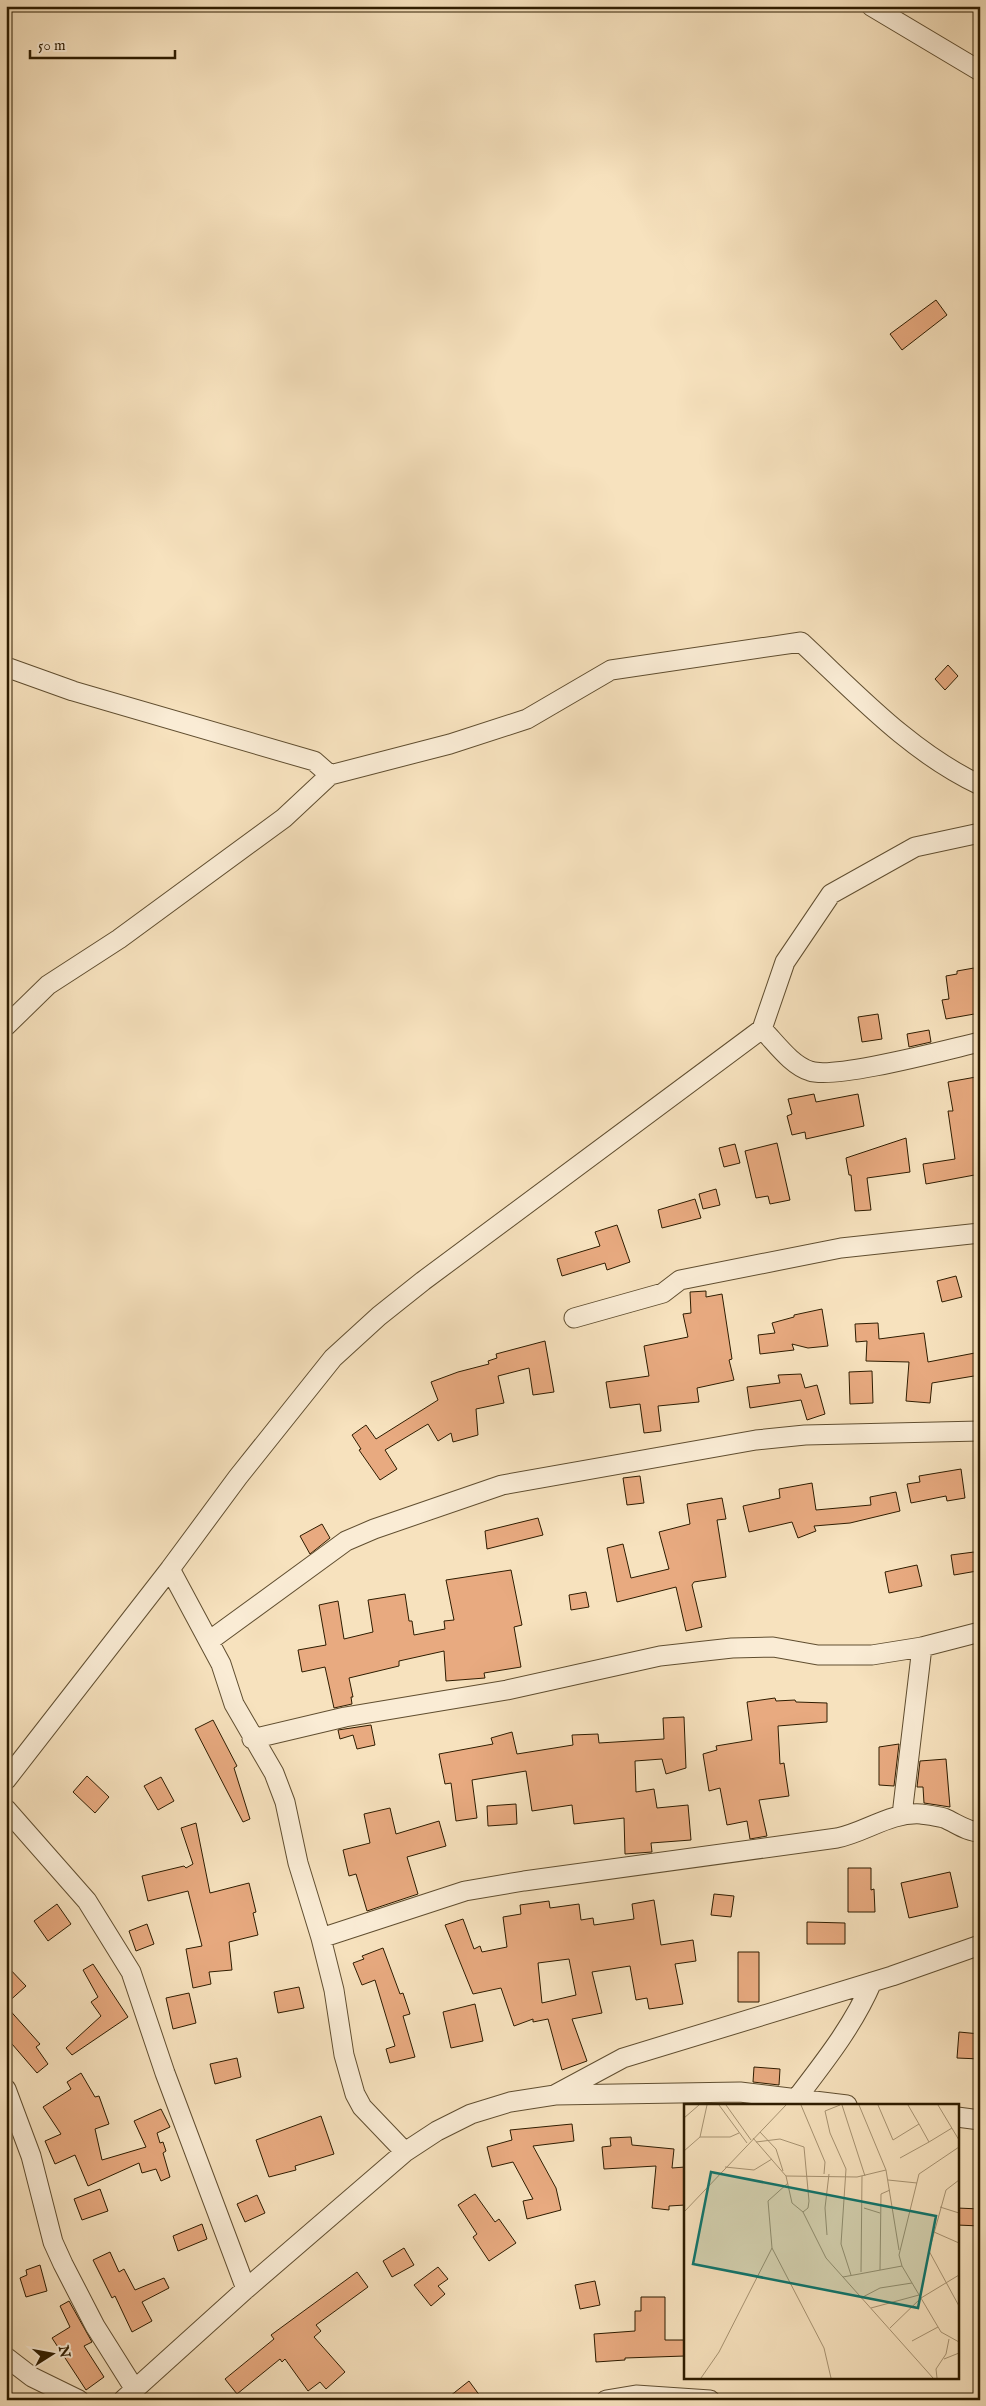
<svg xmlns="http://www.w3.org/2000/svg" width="986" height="2406" font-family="'IM FELL English',serif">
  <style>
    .building { fill: #e8aa80; stroke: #2e1c00; fill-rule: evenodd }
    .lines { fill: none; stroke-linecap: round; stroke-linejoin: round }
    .street-casing { stroke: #604e30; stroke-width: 21 }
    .street { stroke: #faecd5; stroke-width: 19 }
    .inset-road { fill: none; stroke: #a79372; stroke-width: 1 }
    .view { fill: #0f766e; fill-opacity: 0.15; stroke: #0f766e; stroke-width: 2.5 }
    .inset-edge { fill: none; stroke: #2e1c00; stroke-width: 2.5 }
  </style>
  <rect width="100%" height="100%" fill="#f7e2be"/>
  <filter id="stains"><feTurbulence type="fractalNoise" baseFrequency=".004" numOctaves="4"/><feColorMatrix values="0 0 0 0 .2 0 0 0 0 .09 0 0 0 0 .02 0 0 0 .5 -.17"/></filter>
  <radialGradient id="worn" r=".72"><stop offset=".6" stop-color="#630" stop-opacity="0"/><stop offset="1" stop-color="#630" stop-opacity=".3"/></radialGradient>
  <path class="building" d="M936,300L947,315L902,350L890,334Z
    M948,665L958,676L945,690L935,679Z
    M974,968L980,1013L946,1019L942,1000L949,999L946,976L957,974V971Z
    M878,1014L882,1039L862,1042L858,1017Z
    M929,1030L931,1042L909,1047L907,1034Z
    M976,1077L980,1097V1174L926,1184L923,1164L955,1159L948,1111H953L948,1082Z
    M814,1094L816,1102L858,1094L864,1126L806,1139L805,1132L792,1135L787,1116L792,1114L788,1099Z
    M906,1138L910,1172L867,1178L871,1210L855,1211L851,1175H849L846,1158Z
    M777,1143L790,1200L770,1204L768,1196L756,1198L745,1151Z
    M735,1144L740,1163L724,1167L719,1148Z
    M716,1189L720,1205L703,1209L699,1194Z
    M695,1199L701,1218L662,1228L658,1210Z
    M617,1225L630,1262L607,1270L605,1263L562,1276L557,1259L600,1246L595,1232Z
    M956,1276L962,1297L942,1302L937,1281Z
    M706,1291V1297L722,1294L732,1359L729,1360L734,1380L697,1388L699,1402L658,1406L661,1431L644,1433L640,1404L610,1408L606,1382L649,1376L644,1346L688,1337L683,1314L691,1313L690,1292Z
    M822,1309L828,1346L808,1348L792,1344L794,1350L760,1354L758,1335L775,1333L772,1323L794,1317V1315Z
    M878,1323L879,1339L924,1333L928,1362L980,1352V1375L932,1383L930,1403L906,1401L909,1362L866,1361L867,1341L856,1342L855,1324Z
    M545,1341L554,1392L533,1395L529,1368L498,1376L504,1403L476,1409L478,1435L453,1442L451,1433L438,1441L428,1424L385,1450L397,1469L380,1480L359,1450L361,1449L352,1435L366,1425L376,1439L438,1400L431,1382L458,1372L489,1364L488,1361L497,1358L496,1354Z
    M872,1371L873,1403L850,1404L849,1372Z
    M801,1374L805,1388L817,1385L825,1414L807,1420L801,1400L750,1408L747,1387L780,1383L778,1375Z
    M961,1469L965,1498L947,1501L946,1496L911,1503L907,1484L920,1482L919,1476Z
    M640,1476L644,1503L627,1505L623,1478Z
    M812,1483L816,1510L871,1505L870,1497L896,1492L900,1511L850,1523L814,1526L816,1531L798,1538L792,1522L749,1532L743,1506L780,1498L779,1489Z
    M722,1498L726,1519L717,1520L726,1577L694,1582L692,1585L702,1627L686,1631L676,1587L617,1602L607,1548L623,1544L631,1578L669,1569L659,1532L690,1524L687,1504Z
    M538,1518L543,1535L487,1549L485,1531Z
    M322,1524L330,1538L310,1554L300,1536Z
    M974,1552L977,1571L954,1575L951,1555Z
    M917,1565L922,1586L889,1593L885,1572Z
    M511,1570L522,1625L514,1627L521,1667L484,1673L485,1678L446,1681L444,1651L399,1661V1666L349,1678L353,1697H351L352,1704L334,1708L325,1667L302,1672L298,1650L326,1645L319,1605L338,1601L344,1639L373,1632L368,1600L405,1594L409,1621H412L414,1635L445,1629L444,1621L454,1620L446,1580Z
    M586,1592L589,1607L571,1610L569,1595Z
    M775,1698L776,1701L795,1700L796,1702L827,1703V1722L778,1726L780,1764L784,1763L789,1796L759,1800L767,1836L750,1839L747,1821L727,1825L720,1788L709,1791L703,1754L717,1750L716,1746L752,1740L747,1702Z
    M684,1717L686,1768L666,1774L662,1759L635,1761L636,1792L654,1789L657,1808L688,1805L691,1840L651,1843L652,1852L625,1854L624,1818L574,1824L572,1805L532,1811L526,1771L472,1780L477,1818L456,1821L451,1783L445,1784L439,1754L493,1744L491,1738L512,1732L517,1754L573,1745L572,1735L598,1734L599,1743L664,1739L663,1718Z
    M213,1720L237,1766L234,1768L250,1819L243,1822L195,1729Z
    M371,1725L375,1745L357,1749L353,1735L340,1739L338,1730Z
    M899,1744L894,1786L879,1785V1747Z
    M946,1759L950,1807L924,1803L923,1787H917L920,1761Z
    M87,1776L109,1797L95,1813L73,1792Z
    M161,1777L174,1801L158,1810L144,1786Z
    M516,1804L517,1824L488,1826L487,1806Z
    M390,1808L396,1834L439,1821L446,1846L407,1857L418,1894L367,1911L356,1874L349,1876L343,1850L370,1843L364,1814Z
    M196,1823L210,1893L249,1883L256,1912L253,1913L258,1935L229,1942L232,1970L209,1972L211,1984L193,1988L186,1949L202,1946L188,1891L148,1901L142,1876L184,1866L186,1868L193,1864L181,1828Z
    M848,1868H871V1890L874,1889L875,1912H848Z
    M950,1872L958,1907L909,1918L901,1883Z
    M714,1894L734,1896L731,1917L711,1915Z
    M654,1900L661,1945L693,1940L696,1961L675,1964L683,2004L649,2009L647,1998L636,2000L630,1966L592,1972L602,2013L572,2019L587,2061L562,2070L548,2019L533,2022V2019L514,2026L501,1988L473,1994L445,1925L463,1919L474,1949L480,1946L482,1952L507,1947L503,1917L521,1914L520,1905L549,1901L550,1908L579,1904L581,1920L593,1918L594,1925L634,1919L632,1904ZM569,1959L576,1995L542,2003L538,1963Z
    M57,1904L71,1924L48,1941L34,1921Z
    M807,1922L845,1923V1944H807Z
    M147,1924L154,1944L136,1951L129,1931Z
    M383,1948L400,1994L403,1993L410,2014L403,2016L415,2057L390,2063L386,2049L395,2046L375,1980L362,1985L353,1963L364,1959L362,1956Z
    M738,1952H759V2002H738Z
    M93,1964L128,2017L72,2055L66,2048L101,2016L91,2002L98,1997L83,1970Z
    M6,1965L26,1986L6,2004Z
    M299,1987L304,2008L278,2013L274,1992Z
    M189,1993L196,2023L173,2029L166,1998Z
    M475,2004L483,2041L451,2048L443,2012Z
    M6,2006L40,2044L36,2047L48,2064L37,2073L6,2037Z
    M959,2032L980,2034V2059L957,2058Z
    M237,2058L241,2077L215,2084L210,2064Z
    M754,2067L780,2069L779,2085L753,2082Z
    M81,2073L95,2097L99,2096L109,2124L95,2129L102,2160L146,2147L134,2121L161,2109L170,2127L157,2133L160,2143L163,2142L166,2151L163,2153L170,2177L161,2181L156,2169L142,2173L139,2163L88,2186L75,2155L55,2164L45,2141L61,2134L43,2107L71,2089L67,2082Z
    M321,2116L334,2154L295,2166L296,2170L269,2177L256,2140Z
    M572,2124L574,2141L533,2146L556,2188L561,2210L527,2219L523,2201L533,2199L513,2162L492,2167L487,2147L512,2140L510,2130Z
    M631,2137L632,2145L674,2149L672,2168L685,2167V2205L669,2206V2210L652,2208L656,2166L604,2169L602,2147L611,2146L610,2138Z
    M100,2189L108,2211L82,2220L74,2199Z
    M475,2194L495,2222L499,2219L516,2243L489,2261L473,2237L477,2234L458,2205Z
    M257,2195L265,2213L245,2222L237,2204Z
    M957,2208L980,2209V2226L957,2225Z
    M202,2224L207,2239L178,2251L173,2236Z
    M404,2248L414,2265L392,2277L383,2261Z
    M110,2252L119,2272L124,2269L135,2290L164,2278L169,2288L142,2302L152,2321L132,2332L115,2296L112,2298L93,2260Z
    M40,2265L47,2291L26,2297L20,2278L27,2275L26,2270Z
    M438,2267L448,2279L438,2286L445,2294L431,2306L414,2285Z
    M357,2272L368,2287L316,2325L321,2331L314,2337L345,2372L326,2389L320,2382L308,2391L285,2359L282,2362L280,2359L237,2394L225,2379L274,2339L271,2335Z
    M595,2281L600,2305L580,2309L575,2285Z
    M641,2297H665V2340H685V2356L625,2358V2360L596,2362L594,2334L635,2331V2311H641Z
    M69,2301L92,2342L84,2346L104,2377L86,2390L52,2338L70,2327L60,2306Z
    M469,2381L483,2400H445Z"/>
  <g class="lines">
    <g class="street-casing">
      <path id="street" d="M871,6L980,71
        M6,667L73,691L314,761L330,775L450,744L527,719L611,670L801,642C857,694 910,752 980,785
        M6,1026L48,985L119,939L284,818L330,775
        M762,1029C776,1043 791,1065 810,1071C835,1080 949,1049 980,1042
        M574,1318L663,1293L680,1280L841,1248L980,1233
        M170,1569L221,1664L234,1704L274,1773L285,1802L298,1863L321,1938L334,1990L344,2055L355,2094L362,2107L405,2152
        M209,1641L346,1541L374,1529L502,1485L756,1440L805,1435L980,1431
        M252,1739L345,1717L507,1690L660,1656L732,1648L773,1647L818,1655H872L922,1647L980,1632
        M6,1780L170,1569L238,1477L333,1358L379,1316L423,1281L762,1029L785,962L831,894L915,847L980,833
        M6,1809L87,1901L131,1972L165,2073L246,2289
        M902,1815L922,1647
        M321,1938L465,1891L524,1881L837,1838C866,1832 890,1812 921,1814C928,1815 937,1816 944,1818C956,1823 967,1832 980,1832
        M6,2089L31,2156L53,2242L63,2264L95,2326L134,2388
        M556,2094L623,2058L892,1976L980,1945
        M796,2099C825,2061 853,2026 872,1982
        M957,2117L980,2120
        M6,2357L32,2377L79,2400
        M123,2400L246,2289L405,2152L437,2131L471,2114L510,2102L555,2095L740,2092L847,2105
        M606,2400L636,2395L710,2400"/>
    </g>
    <use href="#street" class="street"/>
  </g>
  <g transform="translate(684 2104)">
    <rect width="275" height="275" fill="#f7e2be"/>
    <path class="inset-road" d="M35,1L63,39M42,1L67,36M117,1L141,58L140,70M156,1L141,7L146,29L162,65L157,140L167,171M158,1L181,72M175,1L202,66L215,146M194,1L209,36L235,20L245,38L268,24M224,1L235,20M254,1L275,36M0,14L15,1M76,28L92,45L99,67M16,33L23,1M69,34L102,72L108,99L119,108L142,154L249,274M72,38L96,35L120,43L125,97L124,104L119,108M275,43L235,70L215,151L218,162L257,228L275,238M0,47L16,33H46L55,29M216,54L245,38M41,63L70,66L88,55M102,72L173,73L202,66M204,76L233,79M275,76L262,86L245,147L275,202M256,103L275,109M180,104L196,109M0,108L102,1M250,128L275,139M143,131L141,104L145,70M88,144L140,244L147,274M196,166L197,90L206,86M177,168L178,72M159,173L218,162M177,194L196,184L228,179M187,204L235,191M206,224L237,194L275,171M228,237L254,223M260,255L275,249M17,274L35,248L88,144L84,97L104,79M253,274L252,265L262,250L265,235"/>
    <path class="view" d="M27,68L252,112L234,204L9,160Z"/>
    <rect width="275" height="275" class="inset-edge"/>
  </g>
  <rect width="986" height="2406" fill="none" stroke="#f7e2be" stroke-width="25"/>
  <rect x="8" y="8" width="971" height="2391" fill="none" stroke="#2e1c00" stroke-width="2.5"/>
  <rect x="12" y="12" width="961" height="2381" fill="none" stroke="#2e1c00"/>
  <g transform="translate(52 2354) rotate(79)" stroke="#faecd5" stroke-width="4" paint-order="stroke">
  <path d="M0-4L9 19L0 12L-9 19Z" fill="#2e1c00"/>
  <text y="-8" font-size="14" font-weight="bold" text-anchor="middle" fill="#2e1c00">N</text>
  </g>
  <path d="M30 50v8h145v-8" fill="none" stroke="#2e1c00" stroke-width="2.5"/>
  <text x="38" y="50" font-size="15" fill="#2e1c00" stroke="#faecd5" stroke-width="4" paint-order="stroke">50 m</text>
  <rect width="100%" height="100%" filter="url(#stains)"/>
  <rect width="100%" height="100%" fill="url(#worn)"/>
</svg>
